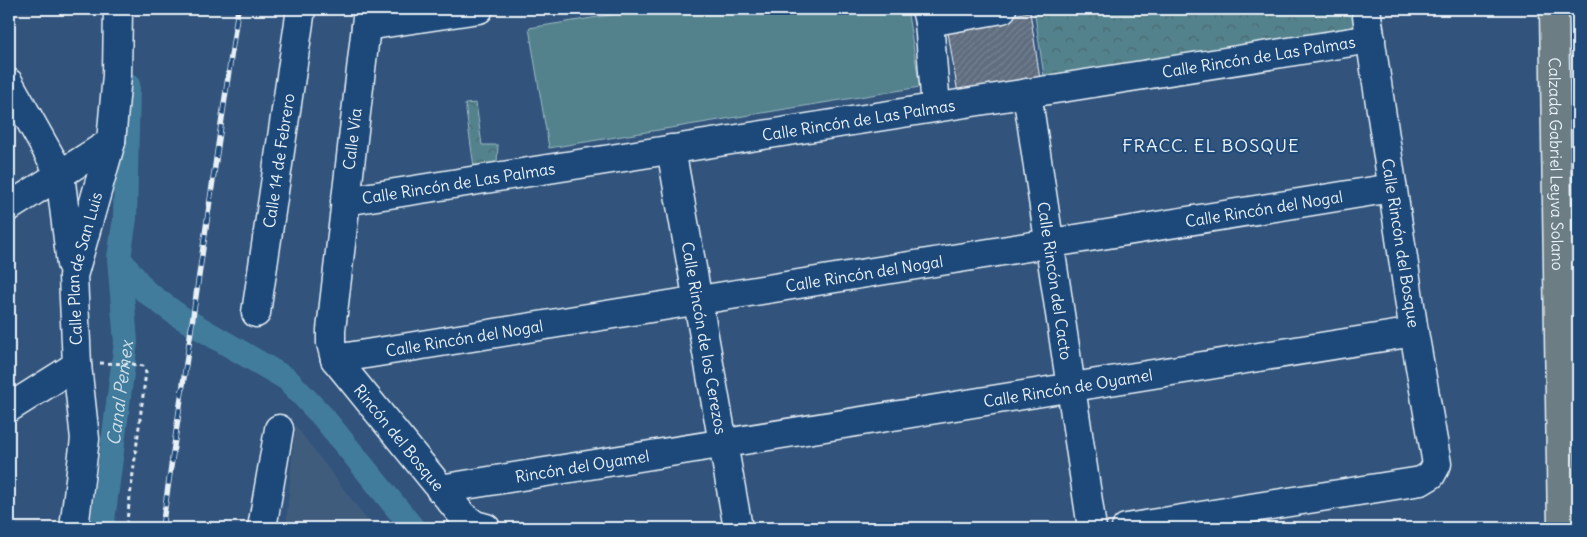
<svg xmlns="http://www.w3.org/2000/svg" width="1587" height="537" font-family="Delius,sans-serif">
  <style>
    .built { fill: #405c7d }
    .park { fill: url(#park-crowns); stroke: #9dbac2 }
    .pitch { fill: #52828d; stroke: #9dbac2 }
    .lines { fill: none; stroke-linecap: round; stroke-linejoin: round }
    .canal { stroke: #437c9d; stroke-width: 24 }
    .building { fill: url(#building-hatch); stroke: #e8f1f8 }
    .minor-casing { stroke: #e8f1f8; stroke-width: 31 }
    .major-casing { stroke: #e8f1f8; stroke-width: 31 }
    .path { stroke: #e8f1f8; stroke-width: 3; stroke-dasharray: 4 4; stroke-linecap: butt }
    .minor { stroke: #1f4a7a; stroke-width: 28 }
    .major { stroke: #6c7e84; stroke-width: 28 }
    .rail-casing { stroke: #e8f1f8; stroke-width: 5.5 }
    .rail { stroke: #1f4a7a; stroke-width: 4; stroke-dasharray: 11; stroke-linecap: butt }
    .labels { text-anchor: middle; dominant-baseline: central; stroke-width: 4; stroke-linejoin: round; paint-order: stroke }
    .street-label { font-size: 16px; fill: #e8f1f8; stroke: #1f4a7a }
    .neighbourhood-label { font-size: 18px; letter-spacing: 1px; fill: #e8f1f8; stroke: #1f4a7a }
    .water-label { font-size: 18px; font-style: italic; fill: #cfdfea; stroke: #1f4a7a }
  </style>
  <defs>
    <pattern id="park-crowns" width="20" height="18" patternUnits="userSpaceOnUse" patternTransform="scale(1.25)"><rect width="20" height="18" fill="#52828d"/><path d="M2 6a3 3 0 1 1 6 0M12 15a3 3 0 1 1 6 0" fill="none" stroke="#4d686f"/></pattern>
    <pattern id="building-hatch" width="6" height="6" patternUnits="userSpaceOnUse" patternTransform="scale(1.25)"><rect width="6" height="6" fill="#5f6d7f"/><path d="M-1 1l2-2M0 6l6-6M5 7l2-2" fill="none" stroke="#768292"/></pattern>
  </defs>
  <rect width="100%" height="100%" fill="#32547c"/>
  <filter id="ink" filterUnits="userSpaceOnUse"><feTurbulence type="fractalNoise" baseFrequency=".02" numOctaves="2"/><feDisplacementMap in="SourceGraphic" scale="10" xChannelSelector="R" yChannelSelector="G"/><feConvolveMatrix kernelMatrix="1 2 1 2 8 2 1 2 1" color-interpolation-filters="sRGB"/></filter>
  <g filter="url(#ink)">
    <path class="built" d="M295,425L373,528H286Z"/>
    <path class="park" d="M1034,9H1381L1385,32L1045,83Z
      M1572,9H1578V528H1573L1571,31Z
      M476,103L482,145H498L497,163L474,167L465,104Z"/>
    <path class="pitch" d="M648,9H907L920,87L549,148L529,28Z"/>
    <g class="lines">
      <g class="canal">
        <path d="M128,85L125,218L119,258L145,291L179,316L287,379L323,417L413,528"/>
        <path id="s1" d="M102,528L126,342L119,258"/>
      </g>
    </g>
    <path class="building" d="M1030,12L1041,86L959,100L947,26Z"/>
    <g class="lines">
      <g class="minor-casing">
        <g id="minor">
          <path id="s2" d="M368,9L331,330V343L335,359L463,516L475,525L486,528"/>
          <path d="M926,9L929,22L936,107"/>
          <path d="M929,22L1002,9"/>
          <path d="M366,26L479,9"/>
          <path d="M9,83L60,174L71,264"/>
          <path id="s3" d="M1027,93L1092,528"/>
          <path id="s4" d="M671,149L738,528"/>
          <path id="s5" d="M345,201L1371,39"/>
          <path d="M9,207L111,142"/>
          <path id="s6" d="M256,313L301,9"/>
          <path id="s7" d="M335,359L1392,188"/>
          <path d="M9,408L77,365"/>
          <path id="s8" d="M440,489L1414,332"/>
          <path id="s9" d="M74,528L85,439L77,365L73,276L111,142L117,75L118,9"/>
          <path d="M262,528L279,429"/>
          <path d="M1126,528L1421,481L1431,475L1437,464L1414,332L1366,9"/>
        </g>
      </g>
      <g class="major-casing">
        <g id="major">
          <path id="s10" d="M1554,9L1562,528"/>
        </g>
      </g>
      <path class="path" d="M100,363L132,364L143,366L146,372L126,528"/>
      <use href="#minor" class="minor"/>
      <use href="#major" class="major"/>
      <g class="rail-casing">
        <path id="rail" d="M162,528L238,9"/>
      </g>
      <use href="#rail" class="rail"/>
    </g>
  </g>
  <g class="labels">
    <g class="street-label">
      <text stroke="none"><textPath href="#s5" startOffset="925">Calle Rincón de Las Palmas</textPath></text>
      <text stroke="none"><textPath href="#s5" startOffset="520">Calle Rincón de Las Palmas</textPath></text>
      <text transform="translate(352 139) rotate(-83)">Calle Vía</text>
      <text stroke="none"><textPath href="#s6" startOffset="154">Calle 14 de Febrero</textPath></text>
      <text stroke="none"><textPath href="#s10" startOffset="155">Calzada Gabriel Leyva Solano</textPath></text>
      <text stroke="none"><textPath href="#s5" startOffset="115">Calle Rincón de Las Palmas</textPath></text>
      <text stroke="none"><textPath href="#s7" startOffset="941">Calle Rincón del Nogal</textPath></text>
      <text transform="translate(1401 243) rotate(81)">Calle Rincón del Bosque</text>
      <text stroke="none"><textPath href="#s9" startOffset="262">Calle Plan de San Luis</textPath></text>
      <text stroke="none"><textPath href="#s7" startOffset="536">Calle Rincón del Nogal</textPath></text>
      <text stroke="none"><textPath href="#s3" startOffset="190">Calle Rincón del Cacto</textPath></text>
      <text stroke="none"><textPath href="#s7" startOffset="131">Calle Rincón del Nogal</textPath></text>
      <text stroke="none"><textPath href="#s4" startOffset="192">Calle Rincón de los Cerezos</textPath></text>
      <text stroke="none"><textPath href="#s8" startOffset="636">Calle Rincón de Oyamel</textPath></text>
      <text stroke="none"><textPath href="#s2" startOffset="454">Rincón del Bosque</textPath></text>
      <text stroke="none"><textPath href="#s8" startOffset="144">Rincón del Oyamel</textPath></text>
    </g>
    <g class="neighbourhood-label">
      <text x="1211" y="145">FRACC. EL BOSQUE</text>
    </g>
    <g class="water-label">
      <text stroke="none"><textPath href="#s1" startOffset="136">Canal Pemex</textPath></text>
    </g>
  </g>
  <rect width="1587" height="537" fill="none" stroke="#1f4a7a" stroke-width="30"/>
  <rect x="15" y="15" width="1557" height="507" fill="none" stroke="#e8f1f8" stroke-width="2" filter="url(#ink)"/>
</svg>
